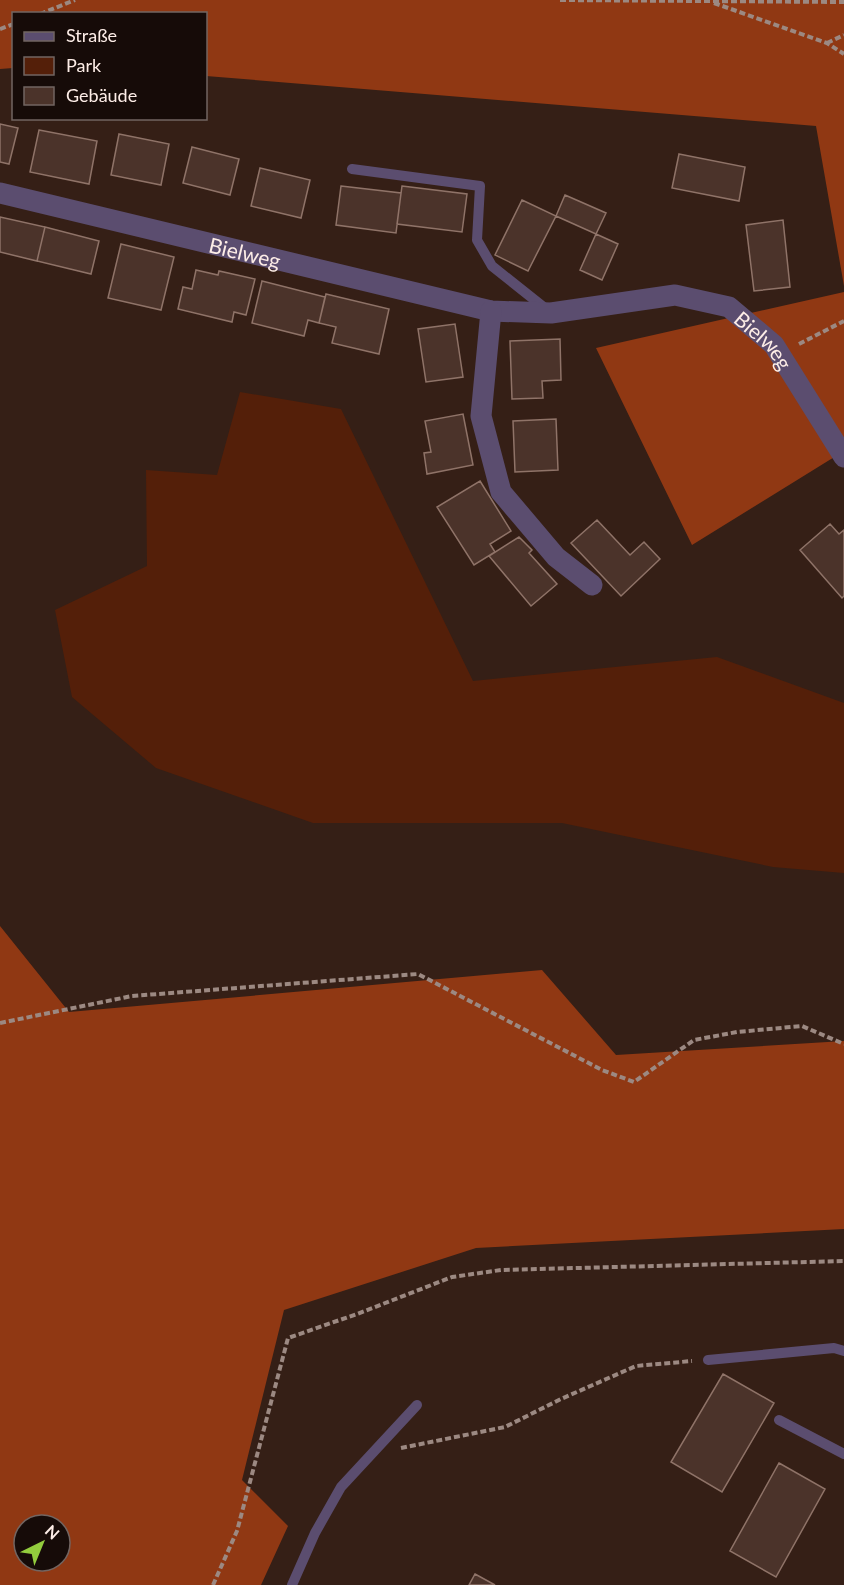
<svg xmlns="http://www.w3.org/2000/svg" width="844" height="1585" font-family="Lato,sans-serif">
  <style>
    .green { fill: #541f09 }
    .forest { fill: #903813; fill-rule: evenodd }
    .building { fill: #4b332a; stroke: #8f7368; stroke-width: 1.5 }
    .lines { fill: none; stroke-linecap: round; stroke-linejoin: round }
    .path { stroke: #9c8982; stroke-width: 4; stroke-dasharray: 6 3; stroke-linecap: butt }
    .lane { stroke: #5b4d6f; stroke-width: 10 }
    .street { stroke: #5b4d6f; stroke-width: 21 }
    .labels { text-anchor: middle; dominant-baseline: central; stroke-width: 6; stroke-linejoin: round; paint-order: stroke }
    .street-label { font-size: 21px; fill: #fdede7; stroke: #160b08 }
  </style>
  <rect width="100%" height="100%" fill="#351f16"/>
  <path class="green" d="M240,392L341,409L473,681L717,657L844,703V873L773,867L562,823H313L156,768L72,697L55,610L147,566L146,470L217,475Z"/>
  <path class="forest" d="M0,0H844V286L816,126L206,76V14H14L13,68L0,69Z
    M844,292V451L692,545L596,348Z
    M0,926L69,1012L542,970L616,1055L844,1041V1229L476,1248L284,1310L242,1480L288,1526L261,1585H0ZM24,1525H60V1561H24Z"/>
  <path class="building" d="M0,124L18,128L9,164L0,162Z
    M39,130L97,141L89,184L30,172Z
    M119,134L169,144L161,185L111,175Z
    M192,147L239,159L230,195L183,183Z
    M679,154L745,167L739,201L672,188Z
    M260,168L310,180L301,218L251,206Z
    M341,186L401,193L396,233L336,225Z
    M402,186L467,194L462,232L397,224Z
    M565,195L606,213L596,234L556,216Z
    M522,200L556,216L528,271L495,255Z
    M0,217L45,227L37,261L0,252Z
    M783,220L790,287L754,291L746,225Z
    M45,227L99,241L91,274L37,261Z
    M596,234L618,244L602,280L580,270Z
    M121,244L174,257L161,310L108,298Z
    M196,270L218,275L219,271L255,279L246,315L234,312L232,322L178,309L183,287L192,289Z
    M262,281L325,297L319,323L308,320L304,336L252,323Z
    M326,294L389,309L379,354L332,343L336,327L319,323Z
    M455,324L463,377L426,382L418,329Z
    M560,339L561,380L542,381L543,398L512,399L510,341Z
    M463,414L473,465L427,474L424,453L431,452L425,421Z
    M556,419L558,470L515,472L513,421Z
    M480,481L511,531L490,544L495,552L474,565L437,507Z
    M597,520L630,555L644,542L660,559L621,596L571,543Z
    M830,524L839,534L844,530V596L842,598L800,550Z
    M519,537L532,550L529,553L557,584L531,606L489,556Z
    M723,1374L774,1403L722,1492L671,1462Z
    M779,1463L825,1489L776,1577L730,1551Z
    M475,1574L495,1585H469Z"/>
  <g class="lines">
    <path class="path" d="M560,0L844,2
      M714,3L827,43L844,54
      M40,14L75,0
      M0,29L14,24
      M827,43L844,35
      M799,344L844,321
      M0,1023L132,996L418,974L602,1070L634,1082L694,1040L737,1032L802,1026L844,1044
      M401,1448L505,1427L561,1399L636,1366L692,1361
      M213,1585L237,1531L288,1338L357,1314L452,1277L501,1270L844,1261"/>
    <path class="lane" d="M352,169L480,186L477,240L492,266L546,309
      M708,1360L834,1348L844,1351
      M779,1420L844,1454
      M292,1585L315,1533L341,1487L417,1405"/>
    <g class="street">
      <path id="s1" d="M0,193L491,311L551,313L675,295L729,307L774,345L844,457"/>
      <path d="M491,311L481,416L501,492L556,557L592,585"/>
    </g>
  </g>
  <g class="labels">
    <g class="street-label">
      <text stroke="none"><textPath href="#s1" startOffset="252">Bielweg</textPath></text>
      <text stroke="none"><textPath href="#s1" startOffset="794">Bielweg</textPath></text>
    </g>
  </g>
  <rect x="12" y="12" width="195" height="108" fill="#160b08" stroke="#726561" stroke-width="1.5"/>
  <rect x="24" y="32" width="30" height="9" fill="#5b4d6f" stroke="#726561" stroke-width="1.5"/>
  <text x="66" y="42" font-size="18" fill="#fdede7">Straße</text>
  <rect x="24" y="57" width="30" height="18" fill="#541f09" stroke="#726561" stroke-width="1.5"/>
  <text x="66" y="72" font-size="18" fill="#fdede7">Park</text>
  <rect x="24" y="87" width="30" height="18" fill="#4b332a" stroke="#726561" stroke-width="1.5"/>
  <text x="66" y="102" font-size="18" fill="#fdede7">Gebäude</text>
  <g transform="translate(42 1543) rotate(43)"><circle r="28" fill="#160b08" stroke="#726561" stroke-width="1.5"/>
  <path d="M0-4.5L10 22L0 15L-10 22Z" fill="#93cc3d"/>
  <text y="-9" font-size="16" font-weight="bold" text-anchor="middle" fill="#fdede7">N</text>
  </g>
</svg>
